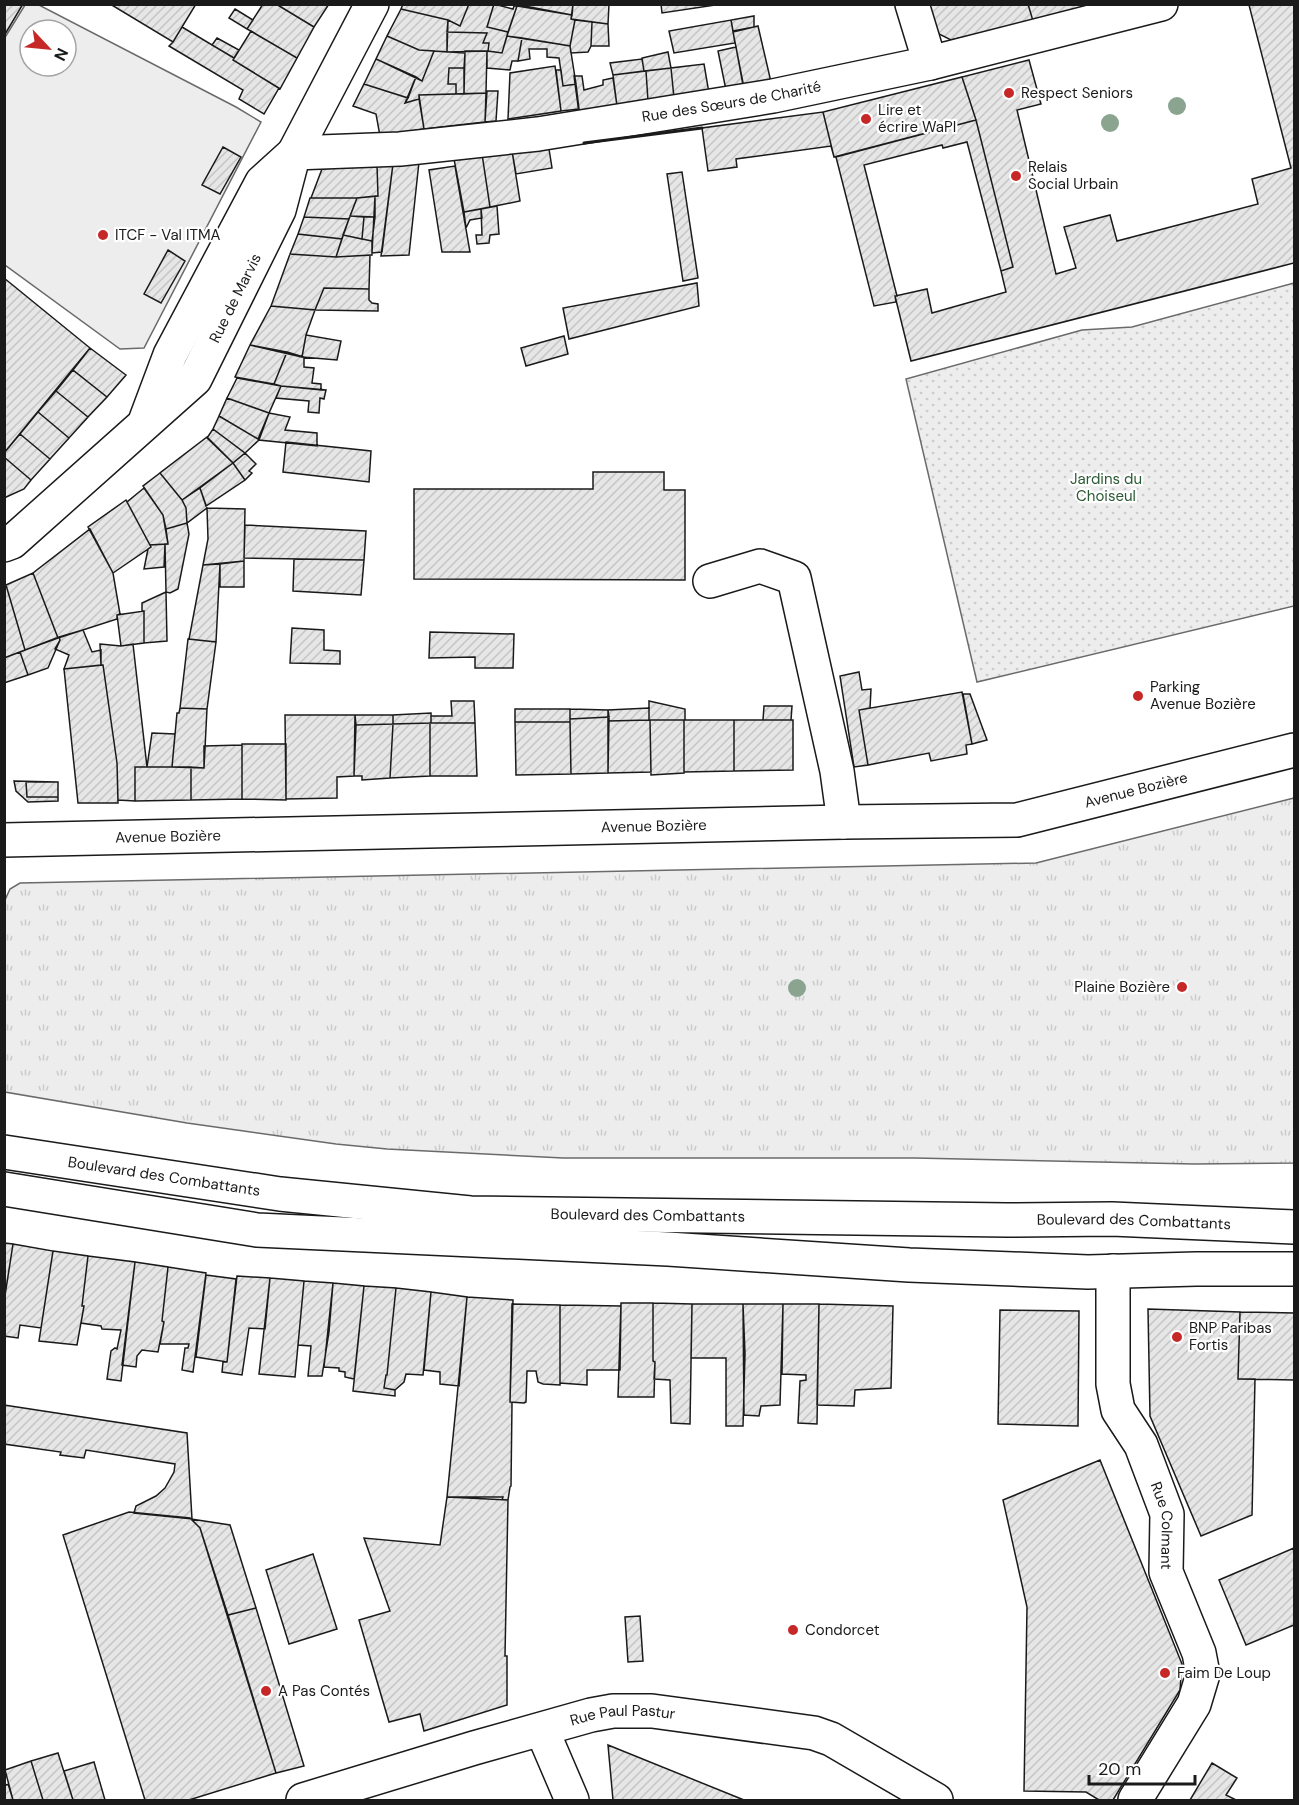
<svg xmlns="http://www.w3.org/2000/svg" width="1299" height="1805" font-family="'DM Sans',sans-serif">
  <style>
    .grass { fill: #ededed; stroke: #6a6a6a; stroke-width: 1.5; fill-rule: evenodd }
    .park { fill: url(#park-tufts); stroke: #6a6a6a; stroke-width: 1.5 }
    .garden { fill: url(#garden-dots); stroke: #6a6a6a; stroke-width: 1.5 }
    .building { fill: url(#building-hatch); stroke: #1a1a1a; stroke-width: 1.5 }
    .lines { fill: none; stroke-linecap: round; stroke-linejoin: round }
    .minor-casing { stroke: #1a1a1a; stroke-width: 36 }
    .major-casing { stroke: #1a1a1a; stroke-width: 36 }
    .minor { stroke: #fff; stroke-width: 33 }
    .major { stroke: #fff; stroke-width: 33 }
    .wall { stroke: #1a1a1a; stroke-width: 3 }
    .tree { fill: #8aa48f }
    .poi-dot { fill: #c62828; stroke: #fff; stroke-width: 2 }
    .labels { text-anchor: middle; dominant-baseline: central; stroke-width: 4.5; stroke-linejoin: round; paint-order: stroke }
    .poi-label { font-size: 15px; fill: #1a1a1a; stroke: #fff; text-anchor: start }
    .street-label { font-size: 15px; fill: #1a1a1a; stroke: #fff }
    .park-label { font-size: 15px; fill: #2b5a34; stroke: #fff }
  </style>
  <defs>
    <pattern id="park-tufts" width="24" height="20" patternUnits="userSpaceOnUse" patternTransform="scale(1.5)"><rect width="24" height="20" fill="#ededed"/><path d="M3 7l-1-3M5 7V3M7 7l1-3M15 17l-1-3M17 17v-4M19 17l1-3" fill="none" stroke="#cbcbcb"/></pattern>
    <pattern id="garden-dots" width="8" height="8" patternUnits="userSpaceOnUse" patternTransform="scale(1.5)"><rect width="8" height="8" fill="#ededed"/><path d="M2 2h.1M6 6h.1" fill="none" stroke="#cbcbcb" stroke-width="1.8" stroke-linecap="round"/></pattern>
    <pattern id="building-hatch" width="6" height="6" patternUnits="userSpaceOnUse" patternTransform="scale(1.5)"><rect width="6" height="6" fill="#e6e6e6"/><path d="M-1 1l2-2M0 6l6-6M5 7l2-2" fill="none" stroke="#c5c5c5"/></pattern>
  </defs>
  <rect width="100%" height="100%" fill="#fff"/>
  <path class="grass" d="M25,5H39L236,107L261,122L144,348L120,349L5,265L4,39ZM30,30H66V66H30Z"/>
  <path class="park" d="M1294,798V1163L1194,1164L915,1158H563L387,1149L336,1144L187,1123L5,1092V900L10,889L20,883L1036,863Z"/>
  <path class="garden" d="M1294,283V606L977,682L906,379L1082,330L1132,327Z"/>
  <path class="building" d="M4,4H23L4,36Z
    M110,4H196L173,42Z
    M263,4H276L314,27L297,58L247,29Z
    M276,4H329L314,27Z
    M403,4H469L460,26L448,20L401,9Z
    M469,4H494L487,27L508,32L502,53L488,51L489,43H483L487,33L447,32L448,20L460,26Z
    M494,4L513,9L514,6H517L508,32L487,27Z
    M514,4H573L572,15Z
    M573,4H609L608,24L571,19Z
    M661,4H722L662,13Z
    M927,4H1028L1033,21L951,40L937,33Z
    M1028,4H1097L1033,21Z
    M1294,4V263L911,361L895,296L927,289L932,313L1006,292L1001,271L1013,267L976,120L962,77L1029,60L1041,104L1017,110L1056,274L1076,268L1064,227L1110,215L1117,241L1258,204L1252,179L1291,168L1249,5Z
    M517,6L572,15L571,19L575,20L570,46L507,36Z
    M235,9L253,20L247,29L229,18Z
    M401,9L448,20L447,52L419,50L387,36Z
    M754,16V27L733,31L731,20Z
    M575,20L592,22L591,46L588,52L571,53L570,46Z
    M731,20L735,43L674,53L669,31Z
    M592,22L608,24L609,46H591Z
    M758,26L771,82L744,88L733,32Z
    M182,27L234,58L233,60L279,88L264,114L239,99L243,90L169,46L173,42Z
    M251,31L297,58L280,89L233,60Z
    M447,32L487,33L483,43H489L488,51L447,52Z
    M387,36L419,50L434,51L422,81L376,59Z
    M507,36L522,38L518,61H512L510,70L487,68V51L502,53Z
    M217,38L239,50L234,58L212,45Z
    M522,38L570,46L576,84L563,86L559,58L547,57V49H529L530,59L518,61Z
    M736,47L743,85L726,90L718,51Z
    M434,51L465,53L464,68H449L448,84H456V94L419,95V99L405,103L416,77L422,81Z
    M465,51H487L486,93L464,94Z
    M668,52L671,68L644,71L642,58Z
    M376,59L416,77L408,98L364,84Z
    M642,59L644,71L613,75L610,63Z
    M704,64L709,93L674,98L671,68Z
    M555,66L561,111L508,119L510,73Z
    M449,68H464V94H456V84H448Z
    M671,68L674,98L648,101L646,71Z
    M556,70H561L563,86L576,84L579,109L561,111Z
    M646,71L648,101L617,106L613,75Z
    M574,76H582L584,90L603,85V80L613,78L617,106L579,113Z
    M962,77L976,120L834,157L823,112Z
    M364,84L408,98L405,103L419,99L424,129L380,136L376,114L353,106Z
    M487,91H498L496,121L485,122Z
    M486,93L485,122L424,129L419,95Z
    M823,112L834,157L831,146L736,159L737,167L708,171L702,128Z
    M976,120L1013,267L1001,271L967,142L943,148L942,145L864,165L897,296H895L896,302L874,306L836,157Z
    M223,147L241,157L220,194L202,185Z
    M549,149L552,168L516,174L512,151Z
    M512,151L520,201L490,207L482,154Z
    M482,154L490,207L464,212L454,159Z
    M419,162L409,255L381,256L393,164Z
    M393,164L382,252L372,253L375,196H378L377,165Z
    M377,165L378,196L357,198H311L322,169Z
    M455,166L470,252H442L429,170Z
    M682,172L698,278L683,281L667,174Z
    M375,196V217L350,216L357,198Z
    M310,198H357L349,219L304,217Z
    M497,206L499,234L490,235L489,243L477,244L476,235H482L481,209Z
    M481,209L482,218L470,220L466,228L464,212Z
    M350,216L364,217L362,239L343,235Z
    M304,217L349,219L342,239L298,234Z
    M364,217H375L372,241L362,239Z
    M298,234L342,239L336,257L290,254Z
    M343,235L372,241V255L336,257Z
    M168,250L185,261L161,303L144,294Z
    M290,254L336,257L370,255L369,289L324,288L315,310L271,306Z
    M4,278L90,348L4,453Z
    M697,283L699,306L569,339L563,308Z
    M324,288L369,289V300L372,303L378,304V311L315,310Z
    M271,306L315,310L306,335L302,357L250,345Z
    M306,335L341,341L337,360L302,357Z
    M564,336L568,354L526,366L521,348Z
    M250,345L287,352L274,384L235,377Z
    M90,348L126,375L107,397L73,370Z
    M287,352L304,357V367L314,368L312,383L321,384V390L281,386L274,384Z
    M73,370L107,397L88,417L56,391Z
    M237,378L281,386L269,413L227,398Z
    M281,386L326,390L324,399L320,398L319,413L308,412L309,401L276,398Z
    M56,391L88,417L69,438L38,412Z
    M227,398L269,413L258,439L219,416Z
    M38,412L69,438L50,459L20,434Z
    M269,413L290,417L285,430L317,433V446L259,440Z
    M219,416L258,439L259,440L245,453L213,429Z
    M213,429L245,453L233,463L207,438Z
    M20,434L50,459L31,480L4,457V453Z
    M207,437L233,463L182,500L160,473Z
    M286,442L371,451L369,482L283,472Z
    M245,453L256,464L249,471L252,473L245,480L233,463Z
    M4,457L31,480L24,489L4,498Z
    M233,463L245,480L206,506L200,488Z
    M593,472H664V490H685V580L414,579V489H593Z
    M160,473L182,500L186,508L187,523L166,529L163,515L143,486Z
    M144,488L163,515L168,544L150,545L127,502Z
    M200,488L207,508L187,523L186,508L182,500Z
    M126,500L151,547L113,573L88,527Z
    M207,508L245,509L244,561L203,565L208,539Z
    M187,523L189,534L178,589L170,593L166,592L165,544H168L166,529Z
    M245,525L366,531L364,560L244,558Z
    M90,529L113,573L120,614L117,615V619L58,638L33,573Z
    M165,544L164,567L144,569L148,549L151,547L150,545Z
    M294,559L364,560L361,595L293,591Z
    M244,561V587H220V564Z
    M220,564L216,642L189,639L203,565Z
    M33,573L58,638L25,650L6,585Z
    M4,585H6L25,650L4,658Z
    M166,592L167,641L144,643V611H142V603Z
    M144,611V643L121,646L117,615Z
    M292,628L324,630V650L340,651V664L290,663Z
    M83,630L92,652L101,650V665L64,669L69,655L55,649L60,640L59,637Z
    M430,632L514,634L513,668H475V657L429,658Z
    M59,637L60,640L48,668L28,675L20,652Z
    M188,639L216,642L207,709L180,708Z
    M100,644L121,646L133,644L147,767H135V801L118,800L117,763L103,665H101Z
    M20,652L28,675L4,683V658Z
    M103,665L117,763L118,803H78L64,669Z
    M859,672L862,690L871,689L870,708L859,710L868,765L854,767L840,676Z
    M962,692L972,744L966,745L967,754L931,761L929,753L868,765L859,710Z
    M963,694H970L987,740L972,744Z
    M451,701H474L475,723H431V716H452Z
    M649,701L685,709V720H649Z
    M764,706H792L791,720H763Z
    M180,708L207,709L204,768L172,767L177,713H179Z
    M649,708V720L608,721V710Z
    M515,709H570V722H515Z
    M570,709L608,710L609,717L570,719Z
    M431,713V723L393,724V715Z
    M285,715H355L354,776L337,777V798L286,799Z
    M355,715H393V724L356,725Z
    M609,717L608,773L571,774L570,719Z
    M650,720L651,772L608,773V721Z
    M650,720H684V773L651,775Z
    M684,720H734V771L684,772Z
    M734,720H793V770L734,771Z
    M515,722H570L571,774L516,775Z
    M430,723H475L477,776H430Z
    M430,723V776L390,778L393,724Z
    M393,724L390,778L362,780V776H354L356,725Z
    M152,733L175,734L172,767H147Z
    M242,744H286V800L242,799Z
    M242,745V799L191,800V767L204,768V746Z
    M135,767H191V800L135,801Z
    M14,781L57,782H26L27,797H58V801L28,802L16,791Z
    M26,782H58V797H27Z
    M4,1243L13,1244L4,1302Z
    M13,1244L53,1251L41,1328L20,1325L18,1338L4,1336V1302Z
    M53,1251L88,1256L82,1306H84L77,1345L39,1341Z
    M88,1256L135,1262L121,1381L107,1379L111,1351L115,1348L117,1349L121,1330L102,1329L101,1326L81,1323L84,1306H82Z
    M135,1262L168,1267L162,1321L164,1322L158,1352L142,1350L137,1356L136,1367L122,1365Z
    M168,1267L206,1273L193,1372L182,1370L185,1348H188L189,1344H160L164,1322L162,1321Z
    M206,1275L236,1279L227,1362L196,1357Z
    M237,1276L270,1278L265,1329L249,1328L242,1375L222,1372L223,1362H227Z
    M270,1278L304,1281L295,1377L259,1374Z
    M304,1281L333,1283L329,1332L322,1376H308L311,1346L298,1345Z
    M333,1283L364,1286L354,1379L345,1377V1372L339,1371V1368L324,1367Z
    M364,1286L396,1288L387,1375H386L384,1388L395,1390V1396L353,1391Z
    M396,1288L431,1292L423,1375L406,1374L404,1382L395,1390L384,1388L386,1375H387Z
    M431,1292L467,1297L459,1386L440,1384V1372L424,1370Z
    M467,1297L513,1300L510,1402L512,1403L511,1486L510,1487L508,1500H502L503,1497H447Z
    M621,1303H653V1361L655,1362L654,1397H618Z
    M653,1303L692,1304L690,1424L671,1423L670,1380L654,1379L655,1362L653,1361Z
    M512,1304L560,1305V1385L543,1384L538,1382L536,1371H527L526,1402L524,1403L510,1402Z
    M692,1304H743L745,1354L743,1426H726V1358H691Z
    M743,1304H783L780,1405L761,1406L759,1416L744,1415Z
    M783,1304H819L817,1424L798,1423L800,1381L806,1380V1375L782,1374Z
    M819,1304L893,1306L891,1388L855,1390L854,1406L817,1405Z
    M560,1305L621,1306L620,1370H587V1385L560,1383Z
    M1148,1309L1240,1312L1238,1379H1255L1252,1515L1201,1536L1150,1416Z
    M1000,1310L1079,1311L1078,1426L998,1424Z
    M1240,1312L1294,1313V1380L1238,1379Z
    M4,1405L187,1433L192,1519L134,1513L136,1506L156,1496L165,1488L174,1472L175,1464L86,1450L84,1458L60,1455L61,1452L4,1444Z
    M1100,1460L1182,1664L1180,1690L1113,1800H1099L1086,1792L1024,1791L1027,1607L1003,1500Z
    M447,1497L508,1500L505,1656H507V1705L424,1731L420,1714L389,1722L359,1620L390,1611L364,1538L440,1545Z
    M129,1512L190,1518L200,1528L276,1773L189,1800H145L63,1535Z
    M191,1519L230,1525L256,1608L228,1615L200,1528Z
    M1294,1548V1625L1246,1645L1219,1580Z
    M313,1554L337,1629L289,1644L266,1570Z
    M256,1608L304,1766L276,1773L228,1615Z
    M640,1616L643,1661L628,1662L625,1617Z
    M608,1745L744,1800H613Z
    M58,1753L73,1800H43L31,1761Z
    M31,1761L43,1800H13L5,1770Z
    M94,1762L105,1800H73L64,1771Z
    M1212,1763L1237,1778L1226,1795L1236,1800H1190Z
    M8,1784L9,1787L13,1800H4V1786Z"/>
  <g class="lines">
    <g class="minor-casing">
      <g id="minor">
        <path d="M912,4L930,63"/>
        <path id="s1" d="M294,153L400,149L538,134L773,96L930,63L1161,4"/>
        <path d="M146,419L170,355L262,182L294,153"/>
        <path id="s2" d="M4,545L12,542L195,379L279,210L294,153L372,4"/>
        <path d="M710,581L760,566L794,578L837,771L844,822"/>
        <path id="s3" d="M4,840L844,822L1017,820L1294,750"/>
        <path id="s4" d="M1113,1271V1384L1118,1410L1141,1445L1167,1514L1166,1572L1199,1653L1203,1674L1194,1704L1135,1800"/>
        <path d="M542,1730L572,1800"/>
        <path id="s5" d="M303,1800L474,1748L591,1715L613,1711H652L814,1733L831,1739L936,1800"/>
      </g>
    </g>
    <g class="major-casing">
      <g id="major">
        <path id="s6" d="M4,1152L280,1194L470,1213L1007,1220L1112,1219L1294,1227"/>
        <path d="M4,1189L257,1230L668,1249L909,1265L1013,1269L1088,1272L1196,1269H1294"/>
      </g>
    </g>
    <use href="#minor" class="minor"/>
    <use href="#major" class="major"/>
    <path class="wall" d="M584,143L702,128"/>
  </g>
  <g class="tree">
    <circle cx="1177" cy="106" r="9"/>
    <circle cx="1110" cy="123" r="9"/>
    <circle cx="797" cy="988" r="9"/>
  </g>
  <g class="poi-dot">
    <circle cx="1009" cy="93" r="6"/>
    <circle cx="866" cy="119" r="6"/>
    <circle cx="1016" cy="176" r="6"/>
    <circle cx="103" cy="235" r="6"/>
    <circle cx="1138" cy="696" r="6"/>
    <circle cx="1182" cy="987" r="6"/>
    <circle cx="1177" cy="1337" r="6"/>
    <circle cx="793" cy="1630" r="6"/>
    <circle cx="1165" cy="1673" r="6"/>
    <circle cx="266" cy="1691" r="6"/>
  </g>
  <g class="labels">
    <g class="poi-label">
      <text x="1021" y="93">Respect Seniors</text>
      <text x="878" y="110">Lire et<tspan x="878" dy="17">écrire WaPI</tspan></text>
      <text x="1028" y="167">Relais<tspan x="1028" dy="17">Social Urbain</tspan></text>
      <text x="115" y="235">ITCF - Val ITMA</text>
      <text x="1150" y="687">Parking<tspan x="1150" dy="17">Avenue Bozière</tspan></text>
      <text x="1170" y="987" text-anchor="end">Plaine Bozière</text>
      <text x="1189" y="1328">BNP Paribas<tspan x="1189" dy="17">Fortis</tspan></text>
      <text x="805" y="1630">Condorcet</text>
      <text x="1177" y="1673">Faim De Loup</text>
      <text x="278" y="1691">A Pas Contés</text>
    </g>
    <g class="street-label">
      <text stroke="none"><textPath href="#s1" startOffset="441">Rue des Sœurs de Charité</textPath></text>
      <text stroke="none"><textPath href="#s2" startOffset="344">Rue de Marvis</textPath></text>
      <text stroke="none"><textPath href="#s3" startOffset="1136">Avenue Bozière</textPath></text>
      <text stroke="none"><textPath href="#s3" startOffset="650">Avenue Bozière</textPath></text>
      <text stroke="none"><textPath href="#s3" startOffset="164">Avenue Bozière</textPath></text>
      <text stroke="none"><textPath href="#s6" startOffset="162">Boulevard des Combattants</textPath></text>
      <text stroke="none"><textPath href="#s6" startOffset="648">Boulevard des Combattants</textPath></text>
      <text stroke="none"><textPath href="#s6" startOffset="1134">Boulevard des Combattants</textPath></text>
      <text stroke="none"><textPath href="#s4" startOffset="266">Rue Colmant</textPath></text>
      <text stroke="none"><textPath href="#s5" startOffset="332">Rue Paul Pastur</textPath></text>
    </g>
    <g class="park-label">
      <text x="1106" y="479">Jardins du<tspan x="1106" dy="17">Choiseul</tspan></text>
    </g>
  </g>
  <rect width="1299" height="1805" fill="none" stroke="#1a1a1a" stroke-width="12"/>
  <g transform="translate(48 48) rotate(116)"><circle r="28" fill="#ffffff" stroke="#a3a3a3" stroke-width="1.5"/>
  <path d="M0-4.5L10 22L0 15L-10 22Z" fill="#c62828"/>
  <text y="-9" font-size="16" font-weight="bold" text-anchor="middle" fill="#1a1a1a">N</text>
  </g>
  <path d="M1089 1775v9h106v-9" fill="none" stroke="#1a1a1a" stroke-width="3"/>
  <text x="1098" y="1775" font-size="18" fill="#1a1a1a" stroke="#ffffff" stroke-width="4.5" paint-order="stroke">20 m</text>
</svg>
